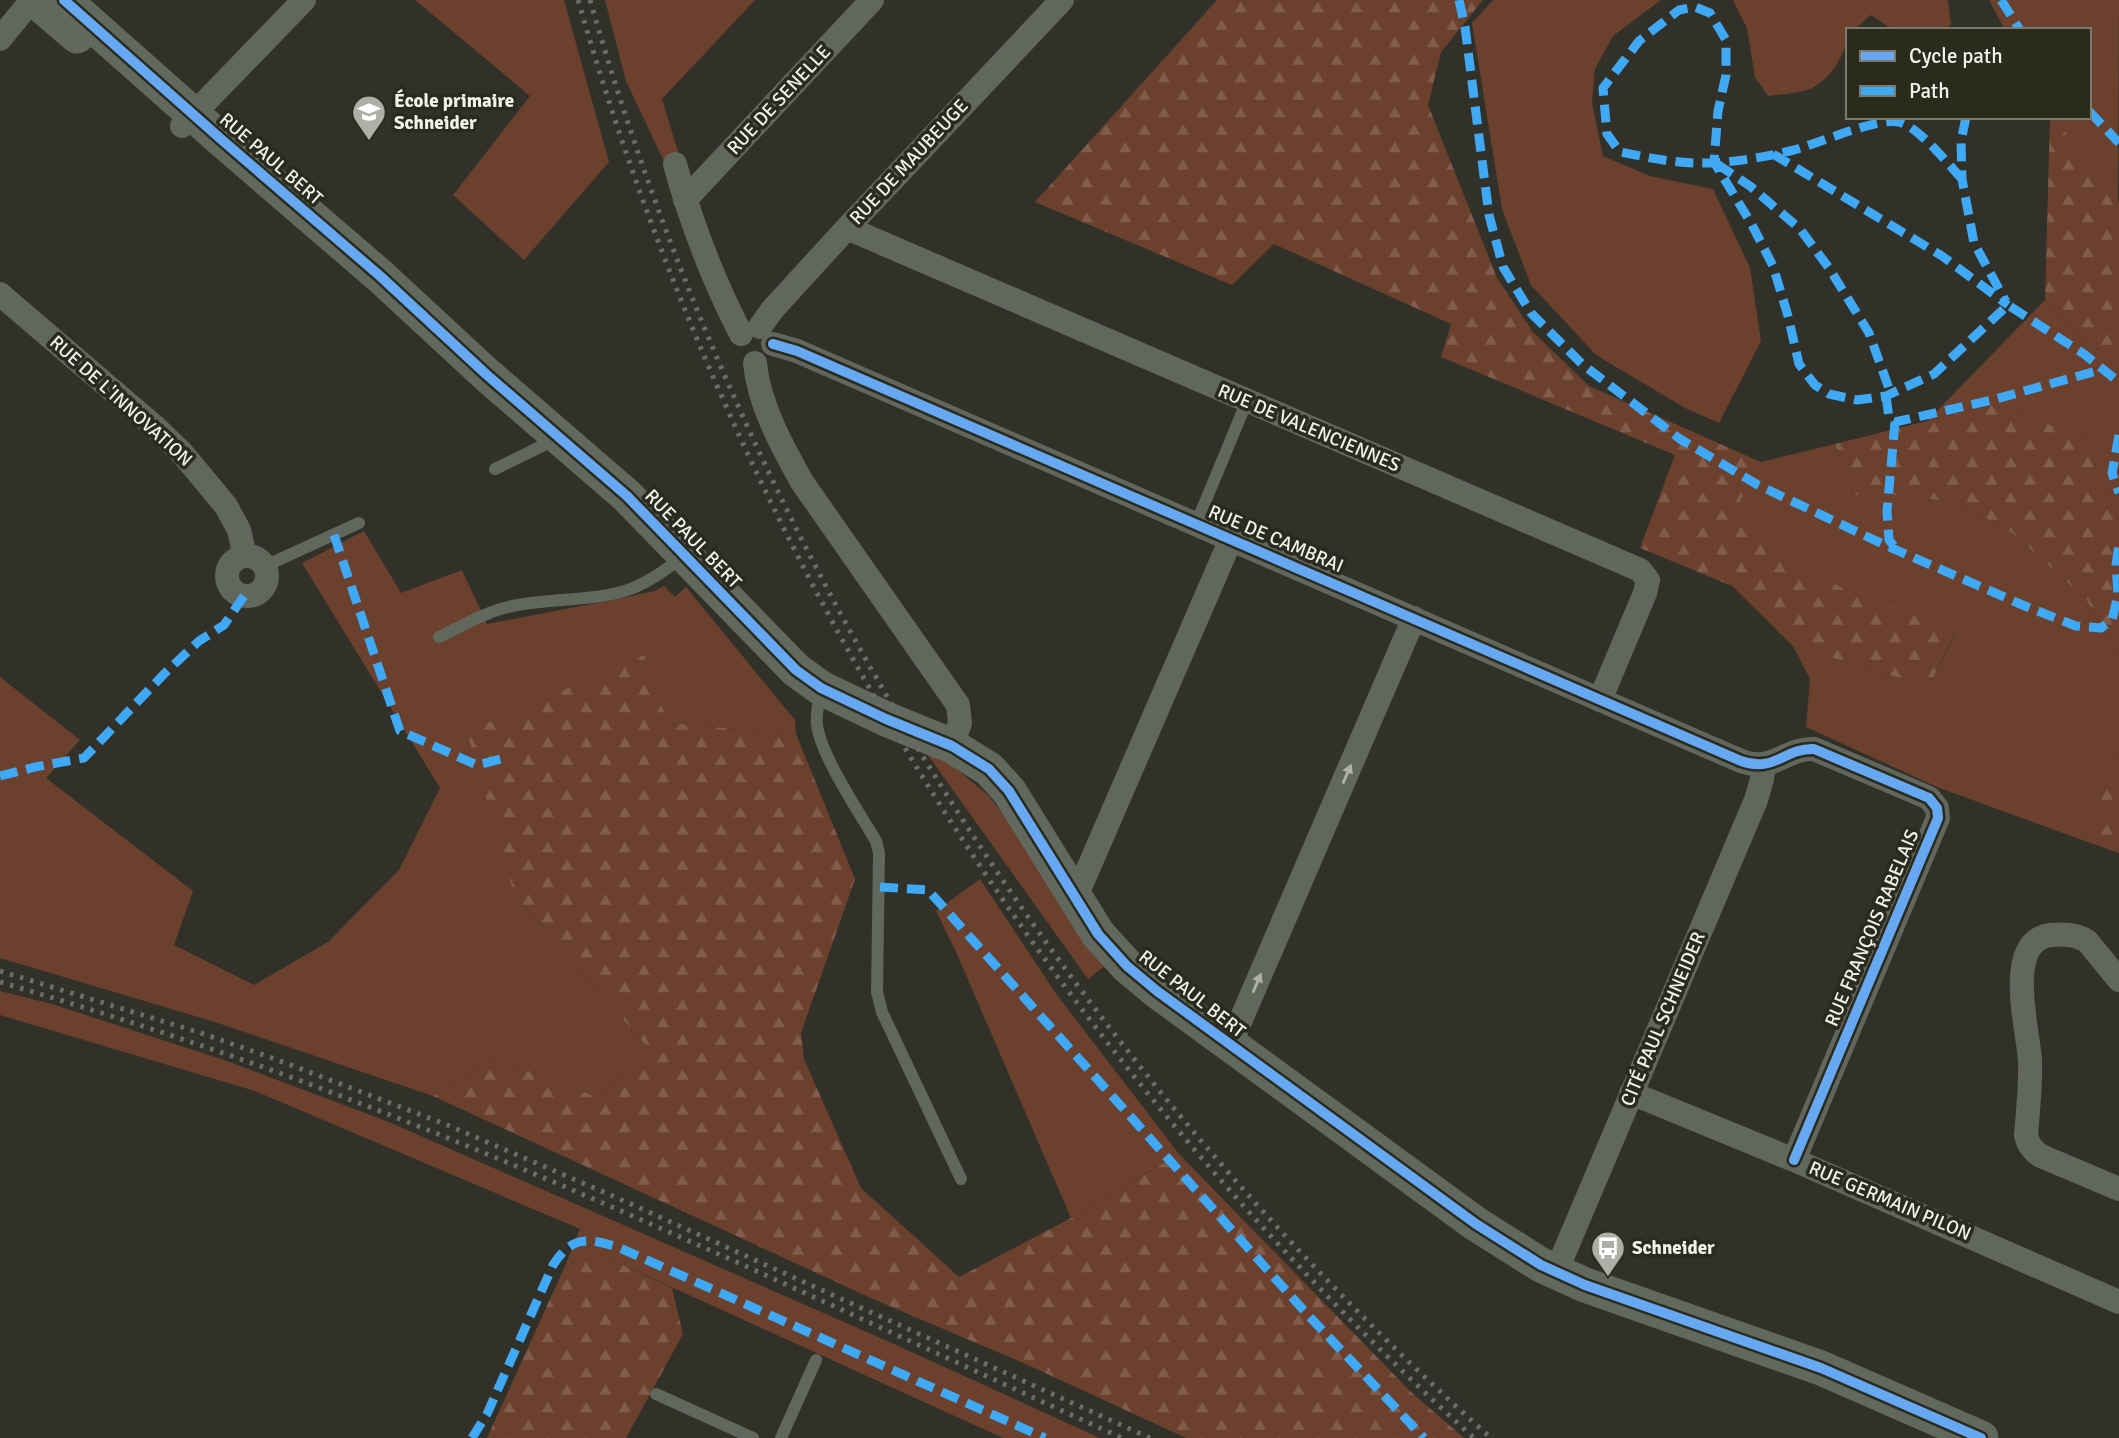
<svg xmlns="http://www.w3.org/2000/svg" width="2119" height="1438" font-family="Signika,sans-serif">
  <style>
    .grass { fill: #6b402d }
    .forest { fill: url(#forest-firs) }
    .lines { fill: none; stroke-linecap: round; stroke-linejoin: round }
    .lane { stroke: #61675d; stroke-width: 12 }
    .street { stroke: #61675d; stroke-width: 24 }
    .secondary { stroke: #63685e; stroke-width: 35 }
    .rail { stroke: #6b6e67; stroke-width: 5; stroke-dasharray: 3.5 7; stroke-linecap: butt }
    .quiet { stroke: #3fa9f5; stroke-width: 9; stroke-dasharray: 18 9; stroke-linecap: butt }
    .cycleway-casing { stroke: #2a2a1d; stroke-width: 15 }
    .cycleway { stroke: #66a8f1; stroke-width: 10 }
    .oneway { fill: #b1b3ab }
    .labels { text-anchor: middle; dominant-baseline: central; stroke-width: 7; stroke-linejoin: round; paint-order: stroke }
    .street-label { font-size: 19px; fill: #f3f2ea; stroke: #2a2a1d }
    .poi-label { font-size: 19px; font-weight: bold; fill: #f3f2ea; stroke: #2a2a1d; text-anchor: start }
  </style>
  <defs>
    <pattern id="forest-firs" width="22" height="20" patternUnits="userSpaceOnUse" patternTransform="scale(1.75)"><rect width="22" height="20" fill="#6b402d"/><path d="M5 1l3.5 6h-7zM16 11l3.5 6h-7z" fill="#815c4c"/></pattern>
  </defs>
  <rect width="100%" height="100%" fill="#31312a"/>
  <path class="grass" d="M415,0H564L609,162L524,260L453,195L530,96Z
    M605,0H755L662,99L683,168L668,170L626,81Z
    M1493,0H1661L1613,36L1595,69L1592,103L1603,156L1650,176L1713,189L1750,268L1761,341L1719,423L1685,408L1596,355L1531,285L1502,209L1472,23Z
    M1733,0H1948L1951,24L1947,30H1893L1871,15L1854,30H1848C1848,52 1829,83 1807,90C1795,94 1780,94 1768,96L1755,77L1747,28Z
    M1989,0H2119L2118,204L2054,117H2089V30H2005Z
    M2045,300L2091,347L2119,356V521L2100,479L2087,437L1991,405L1927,421Z
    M1835,444L1854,495H1913L1965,506L2011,532L2086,599L2119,658V747L2085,841L1937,787L1806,727L1810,679L1793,646L1929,687L1955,633L1798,570L1737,505L1761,462Z
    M364,531L401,593L462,570L487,624L613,600L655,591L664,586L675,597L686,587L795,720L796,734L668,723L644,656L515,897L651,1051L597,1097L495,1058L433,1096L215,1022L0,958V677L80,740L46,778L193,891L174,945L254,985L328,942L399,870L440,788L302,563Z
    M920,744L947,761L989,796L1022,839L1106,965L1088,979Z
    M980,879L1057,995L1179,1154L1071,1218L956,952L936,911Z
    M0,991L52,1004L224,1060L389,1122L885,1340L1100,1438H1003L599,1254L565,1266L580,1229L255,1091L0,1015Z"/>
  <path class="forest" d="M1217,0H1483L1441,52L1428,105L1497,278L1533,332L1589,386L1761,462L1738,505L1798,570L1955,632L1929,687L1793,646L1732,586L1640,548L1675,455L1441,357L1451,324L1274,244L1232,285L1035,202Z
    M2050,117H2054L2118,203L2119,200V356L2091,347L2045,300Z
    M1991,405L2087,437L2100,479L2119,521V658L2086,599L2011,532L1965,506L1913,495H1854L1835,444Z
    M644,655L668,723L796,734L855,879L801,1033L804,1059L861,1188L959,1277L1071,1218L1179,1154L1411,1392L1464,1438H1186L1028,1365L873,1299L433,1096L495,1058L597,1097L651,1051L515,897L467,732Z
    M2119,747V853L2085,841Z
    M599,1254L672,1288L683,1334L626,1438H487L565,1266Z"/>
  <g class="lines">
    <path class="lane" d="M495,469L542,446L556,435
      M1196,524L1247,401
      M265,566L359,523
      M439,637C460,627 481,614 504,608C544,597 595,603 633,588C652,580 668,568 684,556
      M821,692C818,703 816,714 817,725C821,756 859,812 876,841L879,853L877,992L882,1012L961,1179
      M656,1394L753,1438
      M781,1438L816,1360"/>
    <path class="street" d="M0,39L32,0
      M182,126L304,0
      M675,164C691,222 713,280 741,334
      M685,200L872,0
      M847,228L1640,570L1648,580L1645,593L1600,700
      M0,294L154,426L182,453L226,506L239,530L245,556
      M760,327L772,310L847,228L1062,0
      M773,344L797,351L1741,761C1775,773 1784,748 1814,749L1929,798L1937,808L1938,818L1794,1160
      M755,363C759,405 782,446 802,482L958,705L960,723L952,746
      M227 576a20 20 0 1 1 40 0a20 20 0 1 1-40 0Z
      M1075,899L1231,539
      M2119,980L2087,941C2075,934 2064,934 2051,935C2003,940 2028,1029 2030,1060C2031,1084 2028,1110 2026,1135C2028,1145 2033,1151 2041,1156L2119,1189
      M1230,1045L1414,618
      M1631,1093L1794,1160L2119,1302
      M1556,1272L1756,800L1762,779L1764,765"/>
    <path class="secondary" d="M35,0L77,36
      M64,0L222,140L380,276L487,375L627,496L796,670L821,688L886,719L952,746L989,769L1009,791L1098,934L1127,966L1157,991L1476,1224L1541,1265L1585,1285L1821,1368L1981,1438"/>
    <path class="rail" d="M578,0C737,554 1047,1051 1474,1438
      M590,0C748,552 1062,1055 1491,1438
      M0,971L201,1033L275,1059L445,1124L613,1196L1150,1438
      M0,982C115,1016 229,1053 341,1096C606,1197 864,1321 1122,1438"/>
    <path class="quiet" d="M1459,0L1465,27L1489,215L1503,267L1531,313L1582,364L1680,439L1758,485L1887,546L2025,606L2076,626L2101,628L2112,620L2118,595L2116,565L2119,544
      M2001,0L2020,30
      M2089,111L2119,143
      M1966,117L1961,141L1962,179L1974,243L2006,302
      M1773,154L1942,256L2008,305
      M1717,164L1750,186L1800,229L1829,268L1869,333L1891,394
      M1962,179C1949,165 1918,126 1899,122C1877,117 1815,145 1790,151C1760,158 1726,164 1694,163C1669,162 1645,157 1620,152L1607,134L1603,88L1639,41L1679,10L1695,7L1710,13L1726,40V75L1718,111L1714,162L1751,223L1773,266L1788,316L1799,364L1815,385L1829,394L1857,400L1886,396L1934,374L2008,305L2084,354L2119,382
      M1886,396L1889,418L1895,422L1992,400L2104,369
      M1895,422L1887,511L1889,540L1898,551
      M2119,435L2112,473L2119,493
      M334,535L400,731L477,765L501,759
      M0,776L35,767L84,758L165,673L199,641L224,625L244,596
      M880,887L928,890L1307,1314L1424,1438
      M472,1438L487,1414L553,1265C572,1235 589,1238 620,1248L1045,1438"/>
    <g class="cycleway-casing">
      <path id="cycleway" d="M64,0L222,140L380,276L487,375L627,496L796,670L821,688L886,719L952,746L989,769L1009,791L1098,934L1127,966L1157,991L1476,1224L1541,1265L1585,1285L1821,1368L1981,1438
        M773,344L797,351L1741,761C1775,773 1784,748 1814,749L1929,798L1937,808L1938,818L1794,1160"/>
    </g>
    <use href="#cycleway" class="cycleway"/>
  </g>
  <defs><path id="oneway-solid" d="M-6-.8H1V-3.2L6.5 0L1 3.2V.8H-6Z" transform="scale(1.75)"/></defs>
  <g class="oneway">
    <use href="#oneway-solid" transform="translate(1347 774) rotate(-67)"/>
    <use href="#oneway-solid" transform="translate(1257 983) rotate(-67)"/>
  </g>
  <defs>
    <g id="school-pin" transform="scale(1.75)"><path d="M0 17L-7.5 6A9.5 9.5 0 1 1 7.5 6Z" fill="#afaea7" stroke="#2a2a1d"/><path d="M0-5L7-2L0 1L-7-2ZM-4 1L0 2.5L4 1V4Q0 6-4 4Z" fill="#fff"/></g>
    <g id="bus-pin" transform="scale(1.75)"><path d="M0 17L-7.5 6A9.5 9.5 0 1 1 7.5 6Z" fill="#afaea7" stroke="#2a2a1d"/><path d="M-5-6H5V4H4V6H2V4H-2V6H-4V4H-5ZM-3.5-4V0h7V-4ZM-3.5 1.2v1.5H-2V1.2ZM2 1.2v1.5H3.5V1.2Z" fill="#fff"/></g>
  </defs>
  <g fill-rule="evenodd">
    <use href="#school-pin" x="369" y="112"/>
    <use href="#bus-pin" x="1608" y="1248"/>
  </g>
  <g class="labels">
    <g class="street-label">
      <text transform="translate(779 100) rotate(-47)">RUE DE SENELLE</text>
      <text transform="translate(271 159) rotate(41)">RUE PAUL BERT</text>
      <text transform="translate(909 162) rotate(-47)">RUE DE MAUBEUGE</text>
      <text transform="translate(121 401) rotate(42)">RUE DE L'INNOVATION</text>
      <text transform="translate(1309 428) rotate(23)">RUE DE VALENCIENNES</text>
      <text transform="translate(693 539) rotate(46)">RUE PAUL BERT</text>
      <text transform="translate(1276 539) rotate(23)">RUE DE CAMBRAI</text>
      <text transform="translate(1872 928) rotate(-67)">RUE FRANÇOIS RABELAIS</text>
      <text transform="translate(1192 994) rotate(38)">RUE PAUL BERT</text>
      <text transform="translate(1663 1019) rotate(-67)">CITÉ PAUL SCHNEIDER</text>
      <text transform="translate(1890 1201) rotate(23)">RUE GERMAIN PILON</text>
    </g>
    <g class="poi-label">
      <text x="394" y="101">École primaire<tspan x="394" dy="22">Schneider</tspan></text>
      <text x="1632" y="1248">Schneider</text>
    </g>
  </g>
  <rect x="1846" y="28" width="245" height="91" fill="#2a2a1d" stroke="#7a7a6f" stroke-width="2"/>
  <rect x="1860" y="51" width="35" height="10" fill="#66a8f1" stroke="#7a7a6f" stroke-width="2"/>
  <text x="1909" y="63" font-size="21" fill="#f3f2ea">Cycle path</text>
  <rect x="1860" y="86" width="35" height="10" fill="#3fa9f5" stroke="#7a7a6f" stroke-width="2"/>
  <text x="1909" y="98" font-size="21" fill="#f3f2ea">Path</text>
</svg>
